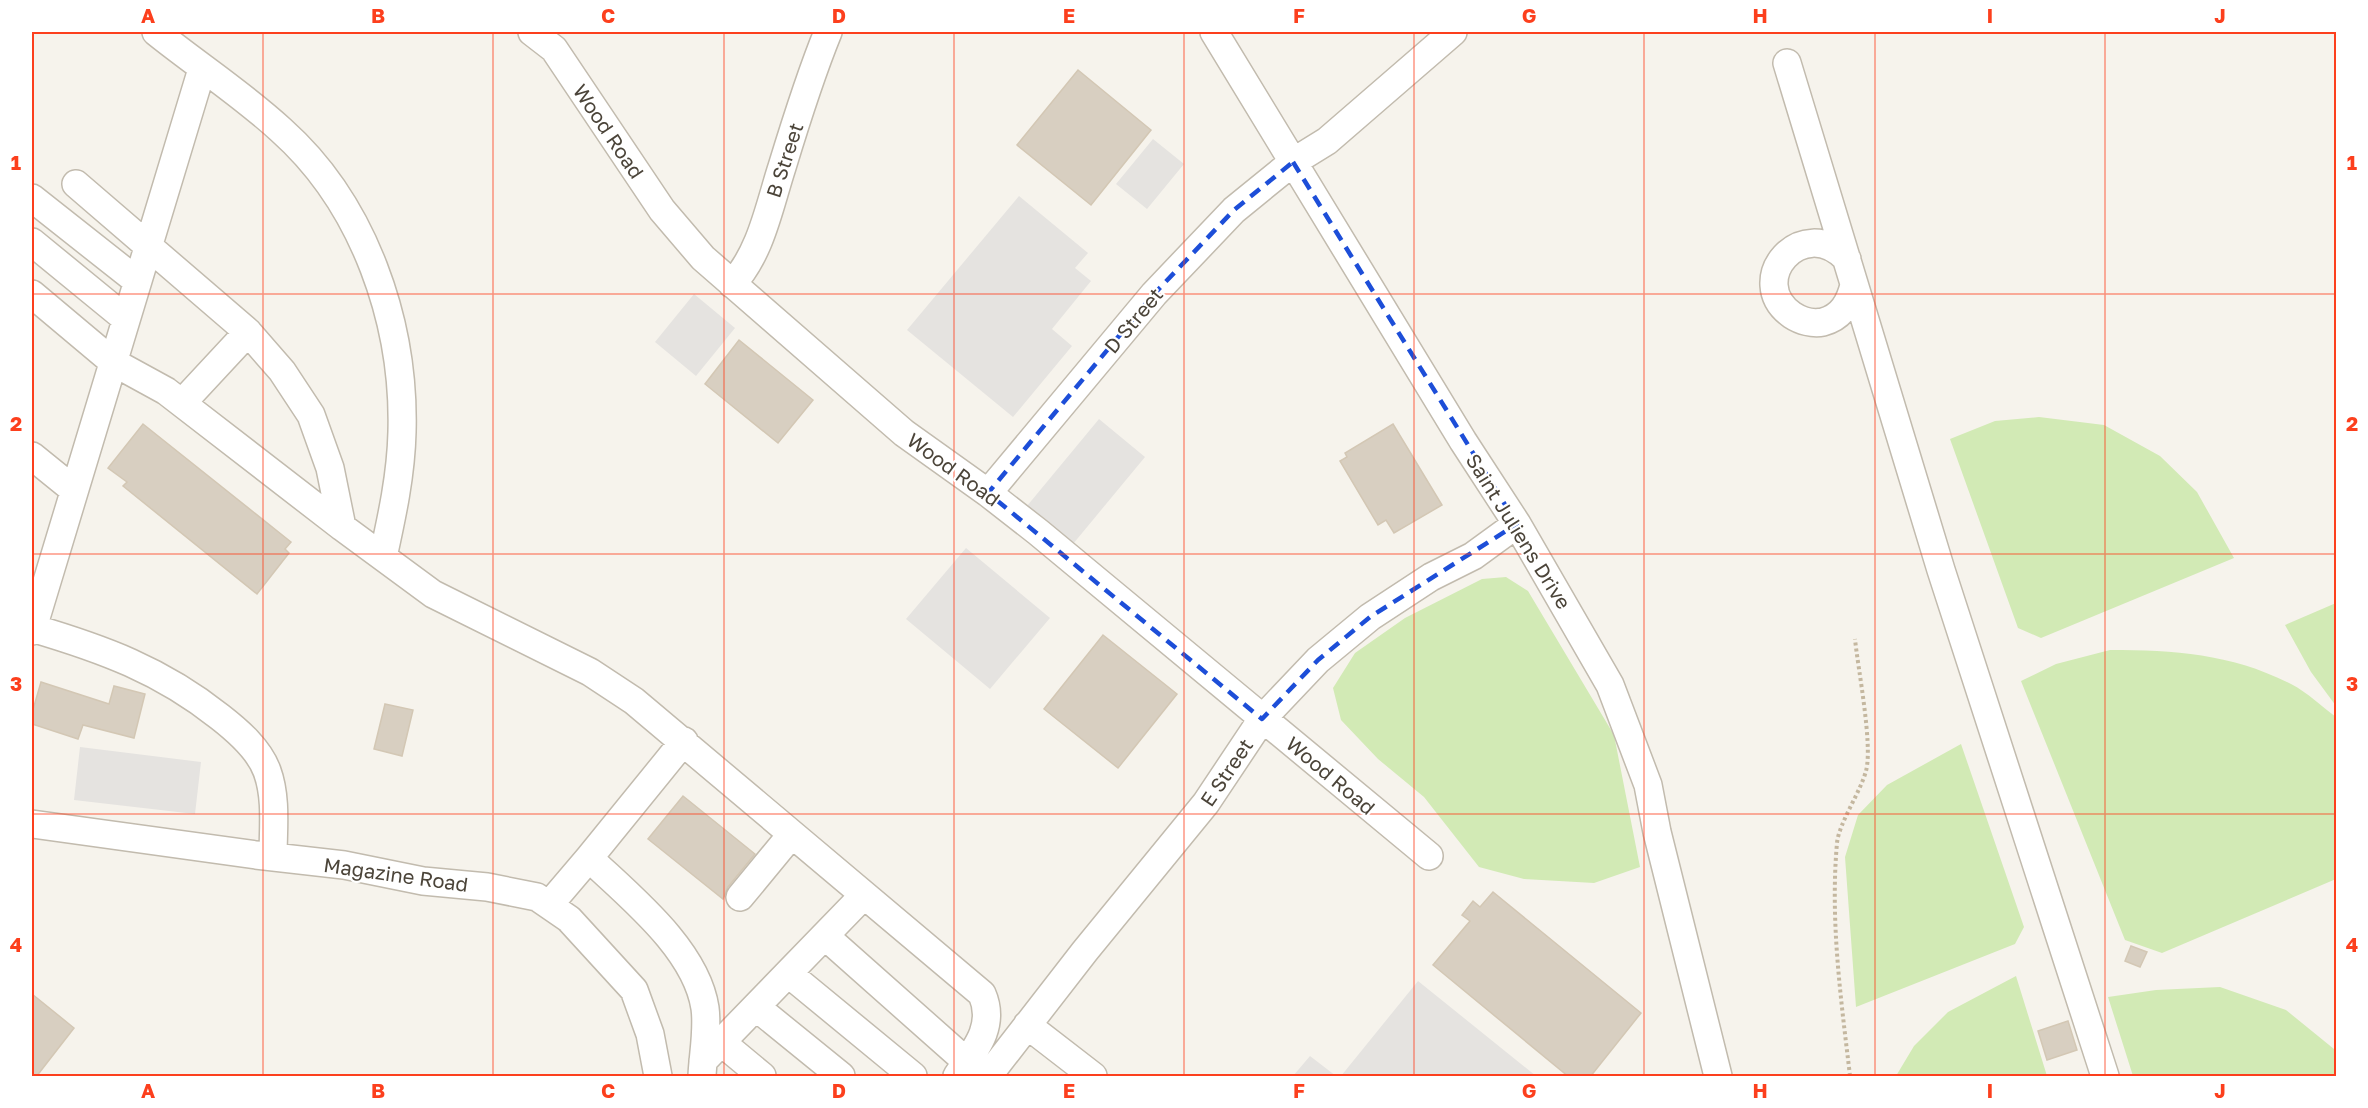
<svg xmlns="http://www.w3.org/2000/svg" width="2368" height="1108" font-family="'Golos Text',sans-serif">
  <style>
    .green { fill: #d2eab5 }
    .parking { fill: #e5e3e0 }
    .building { fill: #d8cfc1; stroke: #d3c7b4; stroke-width: 1.5 }
    .lines { fill: none; stroke-linecap: round; stroke-linejoin: round }
    .minor-casing { stroke: #c2bbae; stroke-width: 30 }
    .path { stroke: #c4b79f; stroke-width: 4; stroke-dasharray: 3 3; stroke-linecap: butt }
    .minor { stroke: #fff; stroke-width: 27 }
    .marked { fill: none; stroke: #1d4ed8; stroke-width: 4.5; stroke-dasharray: 12 8; stroke-linejoin: round }
    .grid { fill: none; stroke: #fc3f1d; stroke-width: 1.5; stroke-opacity: 0.55 }
    .labels { text-anchor: middle; dominant-baseline: central; stroke-width: 4.5; stroke-linejoin: round; paint-order: stroke }
    .street-label { font-size: 20px; fill: #4b4439; stroke: #fff }
    .neatline { fill: none; stroke: #fc3f1d; stroke-width: 2 }
    .grid-label { font-size: 20px; text-anchor: middle; font-weight: bold; fill: #fc3f1d }
  </style>
  <rect width="100%" height="100%" fill="#f6f3ec"/>
  <path class="green" d="M2039,417L2104,425L2160,456L2197,492L2234,558L2041,638L2018,628L1950,439L1995,421Z
    M1506,577L1528,591L1614,735L1640,867L1594,883L1524,879L1479,867L1424,797L1378,759L1341,720L1333,688L1355,653L1405,618L1482,579Z
    M2336,603V706L2311,672L2285,625Z
    M2110,650C2176,650 2232,654 2291,684C2307,692 2322,707 2336,717V879L2162,953L2125,940L2021,681L2056,664Z
    M1961,744L2024,927L2015,944L1856,1007L1845,857L1858,815L1887,785Z
    M2016,976L2047,1076H1896L1914,1046L1948,1012Z
    M2220,987L2286,1010L2334,1049L2336,1076H2133L2108,997L2156,990Z"/>
  <path class="parking" d="M1153,139L1184,164L1147,209L1116,184Z
    M1019,196L1088,253L1075,268L1091,281L1052,329L1072,346L1013,417L907,330Z
    M694,294L735,328L696,376L655,342Z
    M1099,419L1145,457L1073,544L1027,506Z
    M966,548L1050,618L990,689L906,619Z
    M80,747L201,762L195,814L74,800Z
    M1418,981L1536,1076H1341Z
    M1310,1056L1336,1076H1293Z"/>
  <path class="building" d="M1078,70L1151,130L1091,205L1017,145Z
    M739,340L813,400L778,443L705,384Z
    M143,424L291,542L285,549L289,553L257,594L123,486L127,482L108,468Z
    M1393,424L1442,505L1394,533L1386,520L1378,525L1340,461L1347,457L1345,453Z
    M1103,635L1177,694L1118,768L1044,709Z
    M41,682L109,704L114,686L145,694L134,738L83,725L78,739L32,724V713Z
    M385,704L413,710L402,756L374,749Z
    M683,796L755,854L728,887L723,899L648,839Z
    M1493,892L1641,1013L1590,1077H1569L1433,965L1470,921L1462,915L1473,901L1480,907Z
    M2131,946L2147,952L2140,967L2125,961Z
    M32,994L74,1028L36,1077H32Z
    M2068,1021L2077,1050L2047,1060L2038,1031Z"/>
  <g class="lines">
    <g class="minor-casing">
      <path id="minor" d="M156,32C197,65 242,94 281,130C364,204 405,322 402,432C401,475 392,516 383,557
        M532,32L554,49L662,210L703,258L904,433L988,493L1038,532L1429,856
        M1214,32L1463,441L1517,524L1610,685L1648,785L1657,832L1718,1076
        M1787,63L1941,570L2105,1076
        M76,184L248,332L282,371L311,415L330,468L342,527
        M32,198L137,281
        M32,242L126,319
        M1847,259C1802,212 1744,281 1792,315C1801,321 1813,324 1823,322C1842,317 1850,302 1854,285
        M732,284C761,253 769,207 782,167C796,121 810,76 828,32
        M32,294L113,362L166,391L342,527L433,594L590,672L634,701L982,994C996,1026 975,1050 957,1076
        M182,403L248,332
        M32,456L74,490
        M988,493L1154,294L1234,210L1293,162L1327,141L1453,32
        M32,628C103,649 161,670 220,717C238,731 259,749 267,771C277,798 273,830 273,857
        M32,631L202,69
        M32,824L256,855L344,865L423,881L487,887L537,897L569,919L634,990L650,1034L658,1076
        M589,858L684,741
        M740,897L792,834
        M549,905L589,858C630,897 696,949 705,1008C708,1030 703,1054 702,1076
        M825,936L967,1062
        M789,974L913,1076
        M756,1007L841,1076
        M1027,1025L1093,1076
        M721,1042L762,1076
        M703,1061L864,895
        M988,1076L1085,951L1206,803L1262,719L1318,660L1370,617L1431,577L1473,556L1517,524"/>
    </g>
    <path class="path" d="M1850,1076C1841,999 1830,922 1837,843C1839,823 1860,793 1866,771C1873,745 1858,669 1855,639"/>
    <use href="#minor" class="minor"/>
  </g>
  <path class="marked" d="M1293,162L1517,524L1370,617L1318,660L1262,719L988,493L1154,294L1234,210Z"/>
  <path class="grid" d="M263,32V1076M493,32V1076M724,32V1076M954,32V1076M1184,32V1076M1414,32V1076M1644,32V1076M1875,32V1076M2105,32V1076M32,294H2336M32,554H2336M32,814H2336"/>
  <g class="labels">
    <g class="street-label">
      <text transform="translate(609 131) rotate(56)">Wood Road</text>
      <text transform="translate(784 160) rotate(-72)">B Street</text>
      <text transform="translate(1133 320) rotate(-50)">D Street</text>
      <text transform="translate(954 469) rotate(36)">Wood Road</text>
      <text transform="translate(1519 531) rotate(58)">Saint Juliens Drive</text>
      <text transform="translate(1226 772) rotate(-56)">E Street</text>
      <text transform="translate(1331 775) rotate(40)">Wood Road</text>
      <text transform="translate(396 874) rotate(8)">Magazine Road</text>
    </g>
  </g>
  <rect width="2368" height="1108" fill="none" stroke="#ffffff" stroke-width="66"/>
  <rect x="33" y="33" width="2302" height="1042" class="neatline"/>
  <g class="grid-label">
    <text x="148" y="23">A</text>
    <text x="378" y="23">B</text>
    <text x="608" y="23">C</text>
    <text x="839" y="23">D</text>
    <text x="1069" y="23">E</text>
    <text x="1299" y="23">F</text>
    <text x="1529" y="23">G</text>
    <text x="1760" y="23">H</text>
    <text x="1990" y="23">I</text>
    <text x="2220" y="23">J</text>
    <text x="16" y="170">1</text>
    <text x="2352" y="170">1</text>
    <text x="16" y="431">2</text>
    <text x="2352" y="431">2</text>
    <text x="16" y="691">3</text>
    <text x="2352" y="691">3</text>
    <text x="16" y="952">4</text>
    <text x="2352" y="952">4</text>
    <text x="148" y="1098">A</text>
    <text x="378" y="1098">B</text>
    <text x="608" y="1098">C</text>
    <text x="839" y="1098">D</text>
    <text x="1069" y="1098">E</text>
    <text x="1299" y="1098">F</text>
    <text x="1529" y="1098">G</text>
    <text x="1760" y="1098">H</text>
    <text x="1990" y="1098">I</text>
    <text x="2220" y="1098">J</text>
  </g>
</svg>
